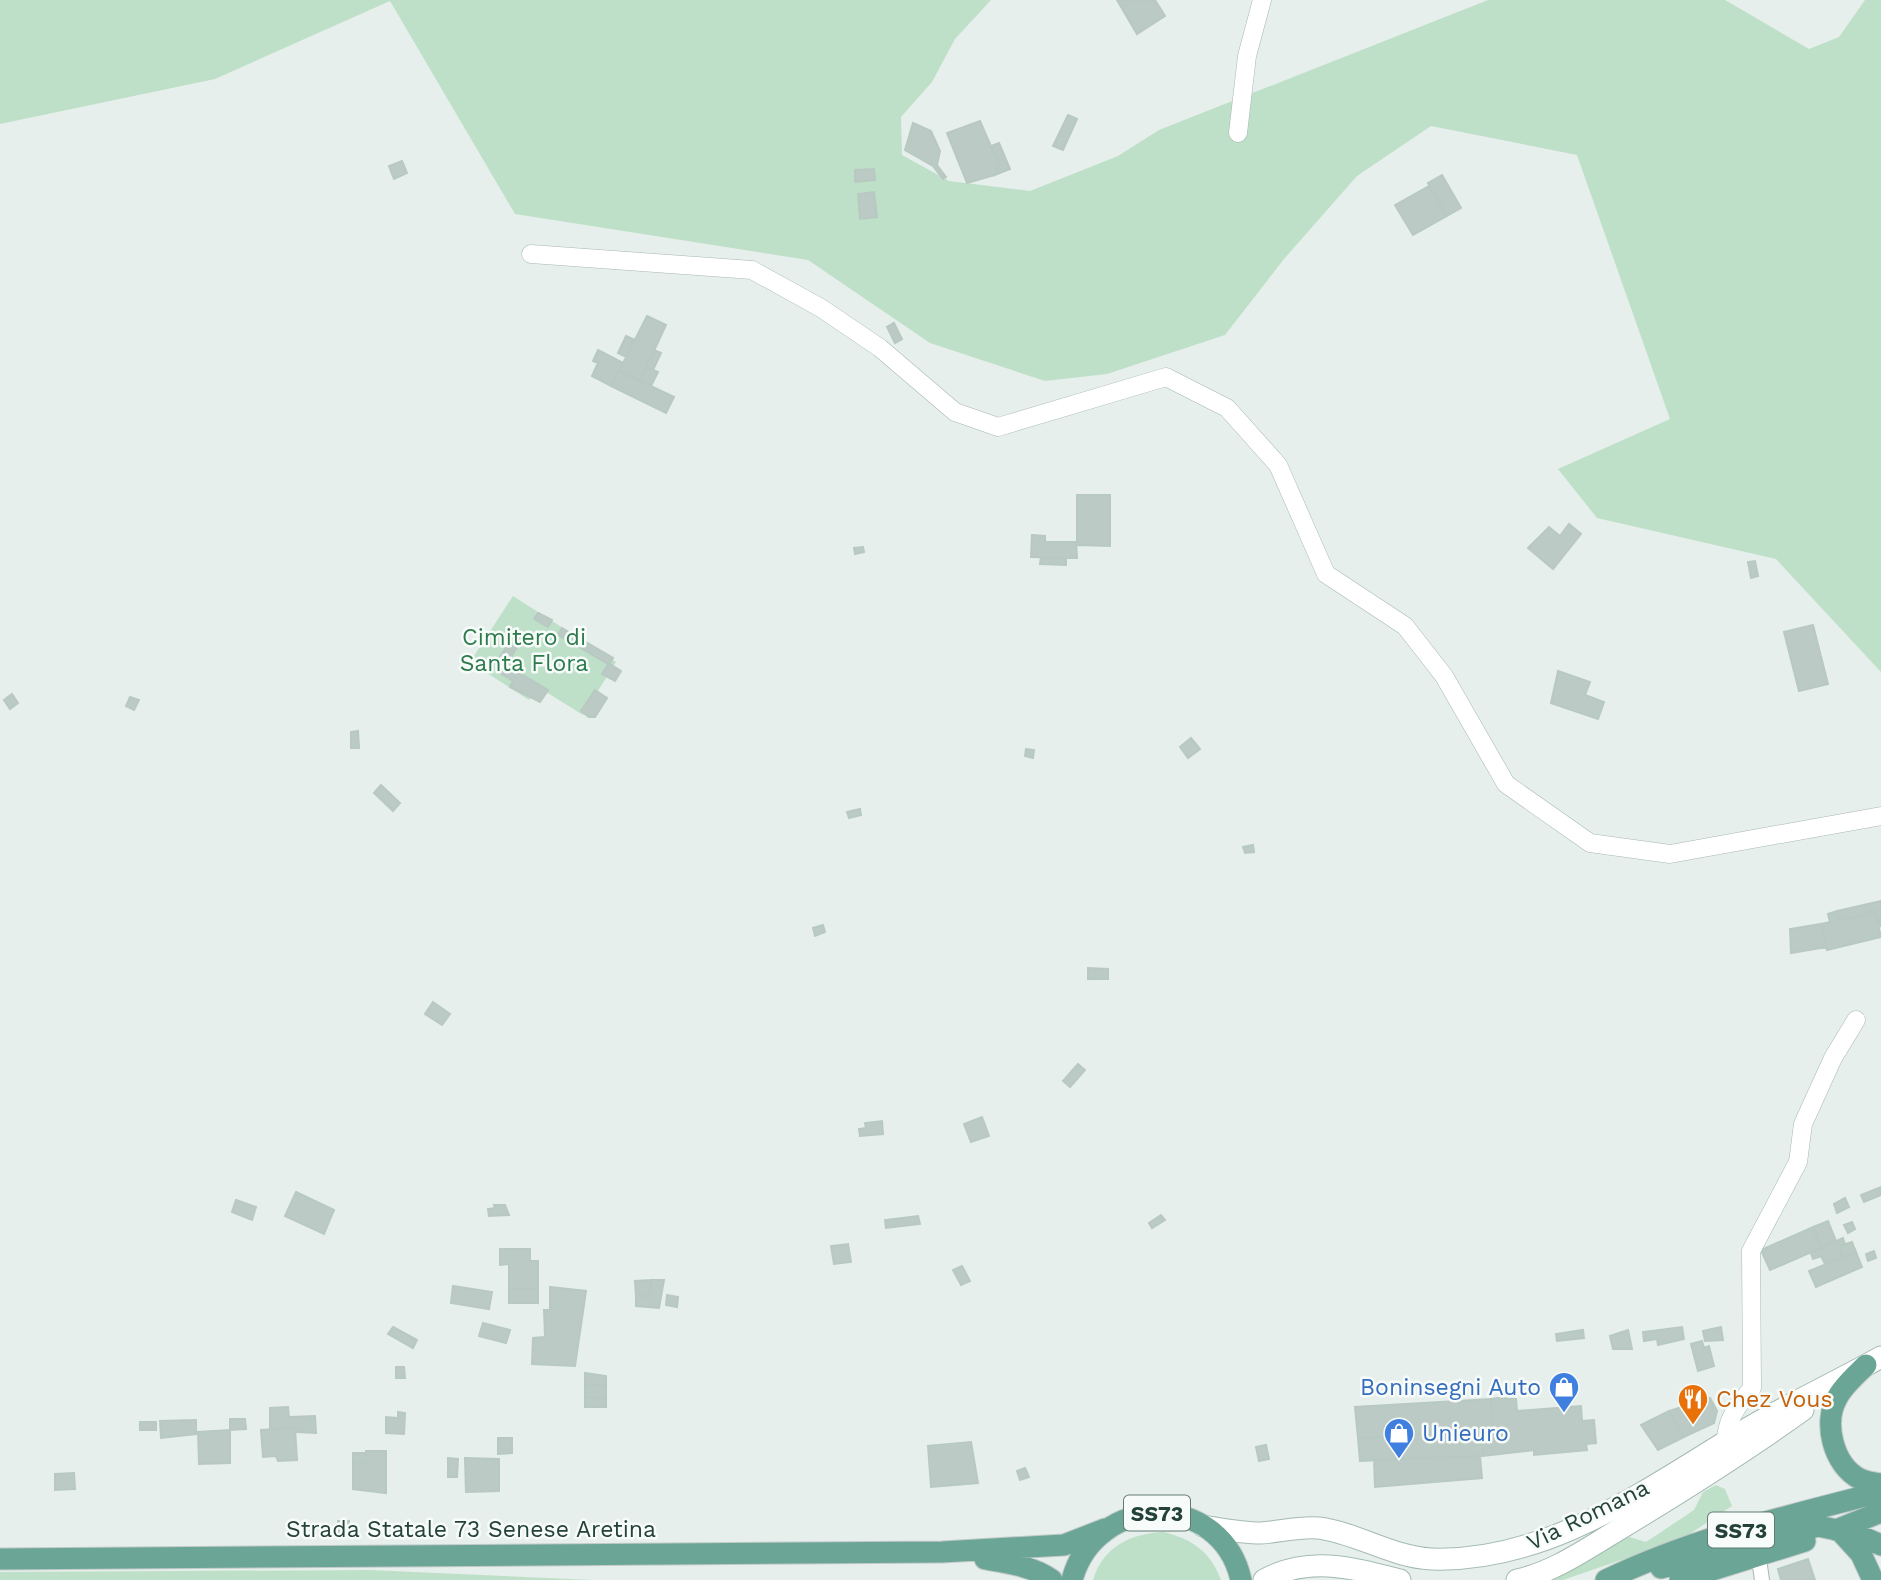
<svg xmlns="http://www.w3.org/2000/svg" width="1881" height="1580" font-family="'Work Sans',sans-serif">
  <style>
    .green { fill: #bfe0c8 }
    .building { fill: #bbcac4; stroke: #b8c9c2; stroke-width: 2 }
    .lines { fill: none; stroke-linecap: round; stroke-linejoin: round }
    .pedestrian-casing { stroke: #a8b8b2; stroke-width: 16 }
    .minor-casing { stroke: #a8b8b2; stroke-width: 19 }
    .secondary-casing { stroke: #a4bbb3; stroke-width: 23 }
    .primary-casing { stroke: #c2cac8; stroke-width: 23 }
    .pedestrian { stroke: #fff; stroke-width: 14 }
    .minor { stroke: #fff; stroke-width: 18 }
    .secondary { stroke: #fff; stroke-width: 21 }
    .primary { stroke: #6aa596; stroke-width: 21 }
    .labels { text-anchor: middle; dominant-baseline: central; stroke-width: 5; stroke-linejoin: round; paint-order: stroke }
    .shield { fill: #f7fbf9; stroke: #637a73; stroke-width: 2 }
    .shield-label { font-size: 21px; font-weight: bold; fill: #24423a }
    .park-label { font-size: 23px; fill: #2d7a4b; stroke: #f7fbf9 }
    .shop-label { font-size: 23px; fill: #366cbe; stroke: #f7fbf9; text-anchor: end }
    .food-label { font-size: 23px; fill: #c56008; stroke: #f7fbf9; text-anchor: start }
    .street-label { font-size: 23px; fill: #24423a; stroke: #f7fbf9 }
  </style>
  <rect width="100%" height="100%" fill="#e6efeb"/>
  <path class="green" d="M0,0H991L955,39L932,82L901,117L902,155L949,181L1030,191L1118,156L1159,130L1488,0H1725L1809,49L1839,37L1865,0H1881V672L1776,559L1597,518L1558,469L1670,419L1577,155L1431,126L1357,176L1284,259L1225,335L1107,374L1045,381L930,343L808,260L515,214L390,1L215,79L0,124Z
    M513,596L616,662L583,715L538,687L529,700L470,662Z
    M1716,1485L1725,1489L1732,1506L1682,1539L1563,1580H1538L1619,1534L1646,1542L1694,1510L1703,1492Z
    M1164,1532C1192,1539 1211,1552 1221,1580H1093C1103,1546 1132,1533 1164,1532Z
    M370,1570L593,1580H0V1572Z"/>
  <path class="building" d="M1117,0H1155L1165,16L1137,34Z
    M1068,115L1077,119L1063,150L1053,146Z
    M980,121L999,165L995,175L967,183L947,133Z
    M913,123L931,131L940,151L937,165L946,177L943,179L933,166L905,150Z
    M999,143L1010,169L995,175L999,165L991,146Z
    M402,161L407,173L394,179L389,166Z
    M874,169L875,180L855,182V170Z
    M1442,175L1461,208L1447,216L1428,183Z
    M1429,186L1447,216L1413,235L1395,205Z
    M874,192L877,217L860,219L858,194Z
    M647,316L666,325L640,381L619,371Z
    M894,323L902,339L895,343L887,327Z
    M626,336L635,340L626,357L618,353Z
    M598,350L623,363L611,386L592,376L598,363L593,361Z
    M654,350L661,353L653,370L646,367Z
    M646,367L658,372L651,386L640,381Z
    M619,371L674,397L666,413L611,386Z
    M1077,495H1110V546L1077,545Z
    M1569,524L1581,534L1553,569L1528,548L1549,527L1560,536Z
    M1032,535L1045,536V542H1076L1077,558L1031,557Z
    M863,547L864,552L855,554L854,548Z
    M1041,557L1066,558V565L1040,564Z
    M1755,561L1758,576L1751,578L1748,562Z
    M538,613L552,620L548,627L534,619Z
    M1813,625L1828,684L1799,691L1784,632Z
    M562,628L613,658L610,664L621,671L615,681L602,674L608,664L558,635Z
    M517,629L525,634L506,665L548,690L540,702L510,687L513,681L500,673L504,666L497,662Z
    M1558,671L1590,682L1585,695L1604,702L1598,719L1551,703Z
    M595,690L607,698L595,717H589L581,711Z
    M12,694L18,703L10,709L4,700Z
    M130,697L139,700L134,710L126,706Z
    M358,731L359,748H351V732Z
    M1191,738L1200,749L1188,758L1180,747Z
    M1026,749L1034,750L1033,758L1025,756Z
    M381,785L400,803L393,811L374,793Z
    M860,809L861,815L849,818L847,812Z
    M1253,845L1254,852L1245,853L1243,847Z
    M1881,901V927L1875,911L1839,921L1837,911Z
    M1837,911L1839,921L1875,911L1881,937L1827,950L1821,924L1830,922L1828,914Z
    M1821,924L1827,947L1791,953L1790,929Z
    M823,925L825,932L815,936L813,928Z
    M1088,968L1108,969V979H1088Z
    M433,1002L450,1014L442,1025L425,1014Z
    M1078,1064L1085,1070L1070,1087L1063,1081Z
    M982,1117L989,1136L971,1142L964,1124Z
    M882,1121L883,1134L860,1136L859,1129L866,1128L865,1123Z
    M1881,1187V1195L1864,1202L1861,1195Z
    M296,1192L334,1210L324,1234L285,1216Z
    M1845,1198L1849,1207L1837,1213L1834,1204Z
    M236,1200L256,1207L252,1220L232,1212Z
    M494,1205H505L509,1215L489,1216L488,1209L495,1208Z
    M1161,1215L1165,1220L1152,1228L1149,1223Z
    M918,1216L920,1224L886,1228L885,1220Z
    M1828,1221L1836,1241L1821,1248L1813,1227Z
    M1852,1222L1855,1229L1848,1233L1844,1225Z
    M1813,1227L1821,1248L1770,1270L1761,1250Z
    M1843,1238L1845,1245L1839,1246L1842,1258L1825,1264L1821,1256L1813,1259L1811,1253Z
    M1852,1242L1856,1252L1842,1258L1839,1246Z
    M848,1244L851,1262L834,1264L831,1246Z
    M500,1249H530V1261H538V1289H509V1264L500,1265Z
    M1874,1251L1876,1258L1868,1261L1866,1254Z
    M1856,1252L1862,1267L1816,1287L1809,1271Z
    M962,1266L970,1281L961,1285L953,1270Z
    M651,1280L650,1296H636L635,1281Z
    M651,1280H664L659,1308L636,1306V1296H650Z
    M453,1286L492,1292L489,1309L451,1303Z
    M550,1287L586,1291L575,1366L532,1364L533,1338L545,1337L544,1310H550Z
    M509,1289H538V1303H509Z
    M667,1295L678,1297L677,1307L666,1305Z
    M483,1323L510,1330L506,1343L479,1336Z
    M393,1327L417,1340L413,1348L388,1334Z
    M1682,1327L1684,1339L1658,1345L1657,1339L1644,1341L1643,1332Z
    M1721,1327L1723,1340L1705,1341L1703,1331Z
    M1583,1330L1584,1338L1557,1341L1556,1334Z
    M1628,1330L1632,1349H1613L1610,1336Z
    M1702,1341L1704,1348L1709,1346L1714,1366L1698,1371L1691,1344Z
    M396,1367H404L405,1378H396Z
    M585,1373L606,1376V1385H585Z
    M585,1385H606V1398L585,1397Z
    M585,1397L606,1398V1407H585Z
    M1499,1398L1516,1399L1517,1411L1581,1406L1582,1421L1594,1420L1596,1443L1586,1444L1587,1450L1534,1455V1450L1483,1456L1482,1431L1493,1430L1491,1399Z
    M1710,1398L1717,1411L1714,1423L1684,1437L1669,1411Z
    M1491,1399L1493,1430L1358,1438L1355,1407Z
    M288,1407L289,1417L315,1416L316,1433L297,1432L295,1428L270,1429V1408Z
    M1669,1411L1684,1437L1658,1450L1641,1425Z
    M398,1412L405,1413L404,1434L386,1433V1417L398,1418Z
    M230,1419H245L246,1429L230,1430Z
    M196,1420V1434L161,1438L160,1421Z
    M140,1422H156V1430H140Z
    M295,1428L297,1460L278,1461L276,1456L263,1457L261,1430Z
    M230,1430V1463L199,1464L198,1432Z
    M1482,1431L1483,1456L1360,1461L1358,1438Z
    M498,1438H512V1453L498,1454Z
    M971,1442L978,1483L931,1487L928,1446Z
    M1266,1445L1269,1459L1259,1461L1256,1447Z
    M366,1451H386V1493L353,1489V1462L366,1463Z
    M353,1453H366V1463L353,1462Z
    M1480,1456L1482,1478L1375,1487L1374,1460Z
    M448,1458L458,1459L457,1477H448Z
    M465,1458L499,1459V1491L466,1492Z
    M1025,1468L1029,1477L1020,1480L1017,1471Z
    M74,1473L75,1489L55,1490V1474Z
    M338,1521H349V1534H338Z
    M1808,1559L1815,1580H1781L1778,1569Z"/>
  <g class="lines">
    <g class="pedestrian-casing">
      <path id="pedestrian" d="M1760,1566L1762,1580"/>
    </g>
    <g class="minor-casing">
      <path id="minor" d="M1238,133L1247,56L1262,0
        M531,254L752,270L821,308L880,348L955,412L998,427L1166,377L1227,408L1278,465L1326,574L1405,626L1444,676L1506,784L1590,843L1670,854L1881,816
        M1727,1452C1722,1425 1736,1407 1752,1388L1751,1251L1798,1162L1803,1124L1833,1058L1856,1020"/>
    </g>
    <g class="secondary-casing">
      <path id="secondary" d="M1203,1526C1222,1529 1241,1533 1261,1533C1280,1532 1299,1526 1319,1528C1357,1533 1392,1557 1431,1559C1551,1563 1652,1485 1750,1427C1793,1402 1838,1381 1881,1357
        M1264,1580C1309,1555 1353,1568 1400,1580
        M1517,1580C1554,1572 1586,1549 1618,1530C1681,1492 1743,1453 1803,1410"/>
    </g>
    <g class="primary-casing">
      <path id="primary" d="M1866,1365C1856,1375 1843,1386 1837,1398C1823,1423 1833,1465 1860,1479C1866,1482 1875,1483 1881,1484
        M1836,1530L1881,1512
        M1840,1531L1861,1554L1873,1580
        M0,1559L942,1552L1064,1545L1105,1529
        M985,1559C1009,1563 1032,1566 1052,1580
        M1661,1568L1818,1526L1856,1534L1881,1545
        M1072,1580C1095,1493 1221,1490 1241,1580
        M1606,1580C1693,1538 1787,1516 1881,1492
        M1680,1580L1805,1541"/>
    </g>
    <use href="#pedestrian" class="pedestrian"/>
    <use href="#minor" class="minor"/>
    <use href="#secondary" class="secondary"/>
    <use href="#primary" class="primary"/>
  </g>
  <defs>
    <g id="shop-pin" transform="scale(1.575)"><path d="M0 17L-7.5 6A9.5 9.5 0 1 1 7.5 6Z" fill="#3f7fe0" stroke="#f7fbf9"/><path d="M-5-2.5h2.3a2.7 3.5 0 0 1 5.4 0H5L5.5 6h-11ZM-1.5-2.5h3a1.5 2.3 0 0 0-3 0Z" fill="#fff"/></g>
    <g id="restaurant-pin" transform="scale(1.575)"><path d="M0 17L-7.5 6A9.5 9.5 0 1 1 7.5 6Z" fill="#e8710a" stroke="#f7fbf9"/><path d="M-5-6h1v4h1v-4h1v4h1v-4h1v5L-1.5 .5V6h-2V.5L-5-1ZM5-6V6H3V1.5H1.5Q1.5-4 5-6Z" fill="#fff"/></g>
  </defs>
  <g fill-rule="evenodd">
    <use href="#shop-pin" x="1564" y="1387"/>
    <use href="#restaurant-pin" x="1693" y="1399"/>
    <use href="#shop-pin" x="1399" y="1433"/>
  </g>
  <g class="labels">
    <g class="shield">
      <rect x="1124" y="1495.5" width="66" height="35" rx="5"/>
      <rect x="1708" y="1512.5" width="66" height="35" rx="5"/>
    </g>
    <g class="shield-label">
      <text x="1157" y="1513">SS73</text>
      <text x="1741" y="1530">SS73</text>
    </g>
    <g class="park-label">
      <text x="524" y="637">Cimitero di<tspan x="524" dy="26">Santa Flora</tspan></text>
    </g>
    <g class="shop-label">
      <text x="1541" y="1387">Boninsegni Auto</text>
      <text x="1422" y="1433" text-anchor="start">Unieuro</text>
    </g>
    <g class="food-label">
      <text x="1716" y="1399">Chez Vous</text>
    </g>
    <g class="street-label">
      <text transform="translate(1588 1515) rotate(-26)">Via Romana</text>
      <text x="471" y="1529">Strada Statale 73 Senese Aretina</text>
    </g>
  </g>
</svg>
